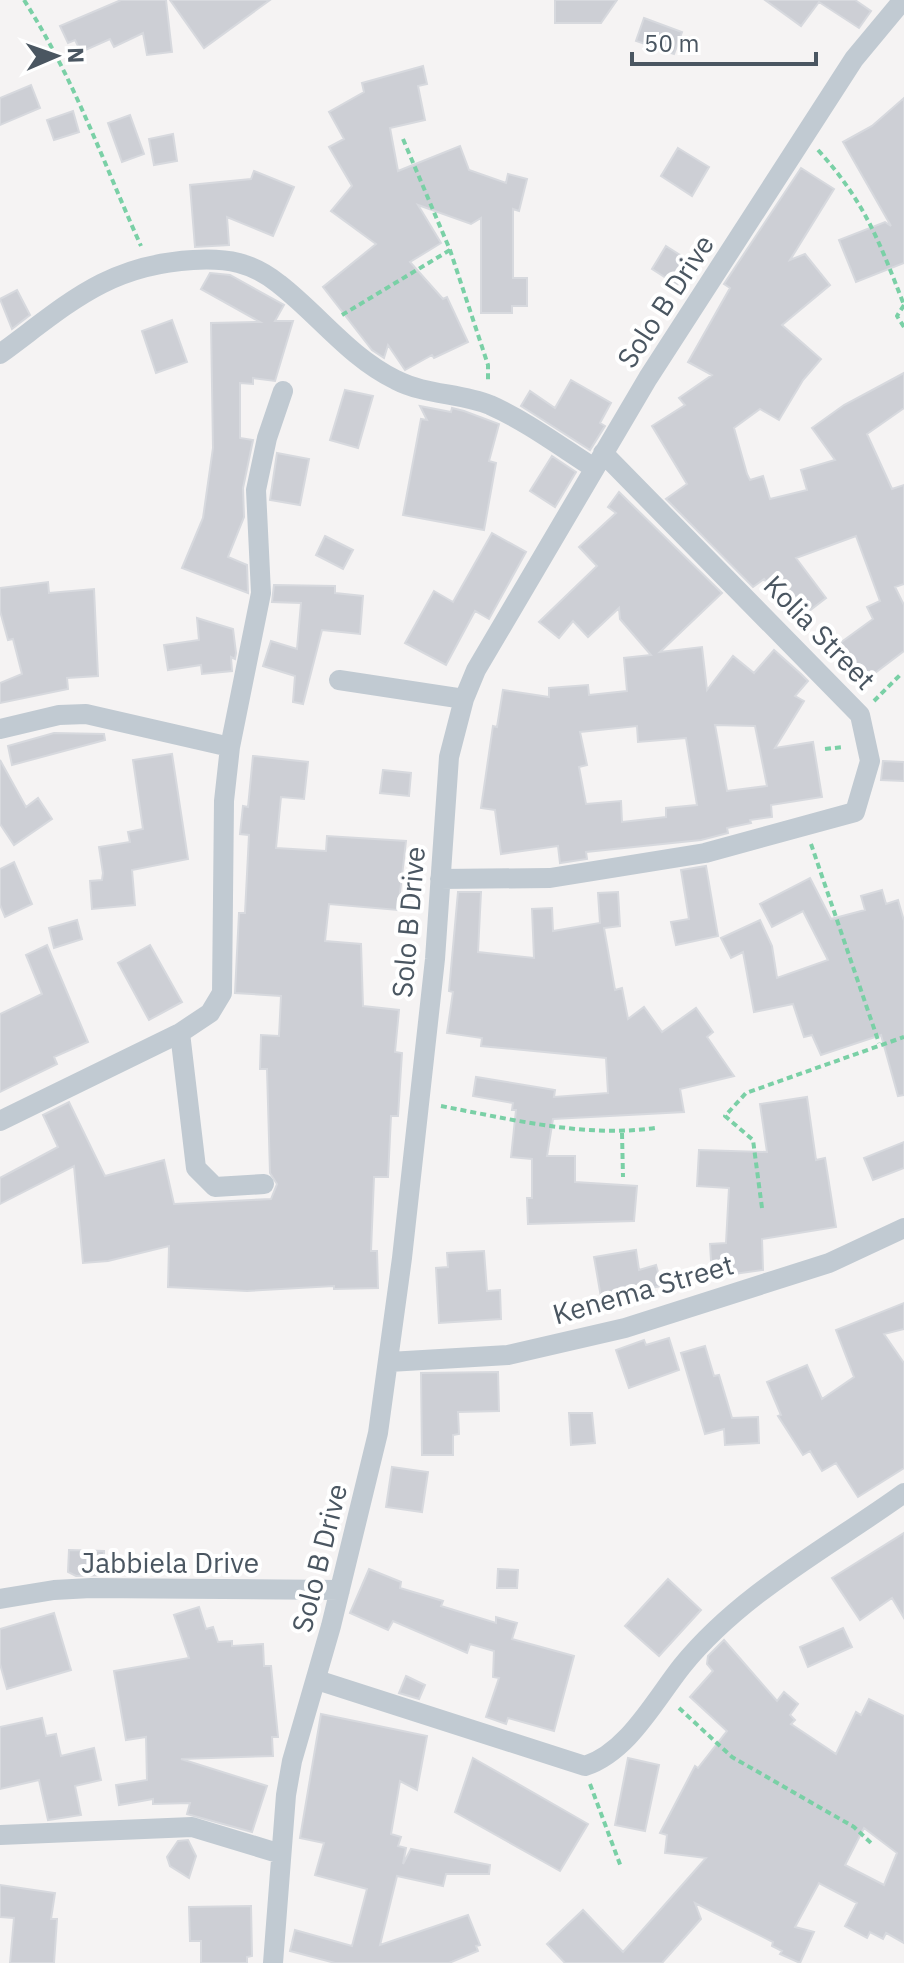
<svg xmlns="http://www.w3.org/2000/svg" width="904" height="1963" font-family="'IBM Plex Sans',sans-serif">
  <style>
    .building { fill: #cdcfd5; stroke: #d7d9de; stroke-width: 2; fill-rule: evenodd }
    .lines { fill: none; stroke-linecap: round; stroke-linejoin: round }
    .path { stroke: #7ad0a6; stroke-width: 4; stroke-dasharray: 6 4; stroke-linecap: butt }
    .minor { stroke: #c1cad2; stroke-width: 20 }
    .labels { text-anchor: middle; dominant-baseline: central; stroke-width: 8; stroke-linejoin: round; paint-order: stroke }
    .street-label { font-size: 28px; fill: #4a5661; stroke: #fff }
  </style>
  <rect width="100%" height="100%" fill="#f5f3f3"/>
  <path class="building" d="M121,0H166L172,52L147,55L143,33L114,47L110,39L81,52L75,40L68,43L60,26Z
    M170,0H270L204,48Z
    M555,0H617L601,23H555Z
    M765,0H855L871,11L859,28L819,2L801,26Z
    M644,18L682,32L674,54L636,41Z
    M423,66L427,84L418,86L425,120L390,128L398,171L460,146L469,170L506,183L508,174L527,179L519,211L513,209V278H527V306H512V313H481V218L471,224L418,205L441,243L410,262L443,299L447,297L468,342L434,358L432,355L405,370L388,345L384,358L372,350L323,287L376,244L331,211L352,186L329,147L344,139L329,112L364,92L362,83Z
    M31,85L40,108L0,125V98Z
    M904,98V263L856,282L839,240L885,222L891,226L843,142L872,126Z
    M73,111L79,132L54,140L47,120Z
    M130,115L144,154L122,162L108,123Z
    M173,134L177,161L154,165L149,139Z
    M678,148L709,167L692,196L661,176Z
    M801,168L834,189L790,260L805,254L830,285L782,325L821,359L803,380L779,420L760,409L734,428L747,474L750,480L763,476L770,499L807,490L801,470L835,460L812,428L844,405L904,373V408L867,434L892,489L904,485V584L895,587L904,605V651L863,682L836,646L873,619L867,607L880,601L856,536L796,558L826,598L796,621L764,579L753,587L666,499L687,484L652,426L685,405L679,398L712,375L688,362L730,288L724,284Z
    M254,171L294,187L273,236L227,217L229,245L195,247L190,185L251,179Z
    M666,246L691,262L677,285L652,269Z
    M210,273L230,275L284,305L275,321H293L275,381L253,378V384L240,383V438L253,440L243,488L244,517L228,557L247,565L248,593L182,568L203,518L213,448L211,323L260,322L201,289Z
    M17,290L30,315L12,329L0,299Z
    M172,320L187,362L156,373L142,331Z
    M571,380L611,403L600,423L605,426L590,450L521,406L530,391L555,408Z
    M345,390L373,396L358,448L330,440Z
    M420,406L451,412L452,408L464,411L499,424L489,461L496,463L484,530L403,515L421,419L427,420Z
    M277,453L309,459L300,505L270,500Z
    M552,456L576,472L555,507L530,491Z
    M619,492L722,593L660,652L702,647L707,690L733,656L754,673L774,650L801,674L808,681L795,696L804,701L775,748L813,742L822,797L771,805L772,817L750,820L751,823L727,828L728,833L701,840L586,852L587,859L560,863L558,846L501,854L495,810L481,808L493,726L497,727L503,690L549,697V688L588,685L589,695L627,691L624,658L651,655L620,619L619,608L588,637L573,621L559,638L539,622L597,566L579,547L616,513L608,507ZM715,725L755,726L767,786L727,791ZM637,726L638,742L686,738L697,805L666,808V817L622,822L621,801L586,804L579,767L587,765L580,732Z
    M492,533L526,552L489,619L475,611L446,665L405,643L434,591L453,602Z
    M325,536L353,550L343,569L316,555Z
    M48,582L49,593L94,589L98,676L67,678L68,689L0,703V683L22,674L13,639L8,640L0,611V588Z
    M274,585L335,586V593L363,596L360,634L322,630L303,704L293,702L295,676L263,666L271,641L297,649L301,603L272,602Z
    M197,618L233,629L236,653L235,659L231,657L232,671L202,674L201,665L168,670L164,645L199,640Z
    M54,733L104,734L105,740L12,765L8,746Z
    M172,754L188,859L132,870L135,905L92,909L90,881L102,880L103,873L99,847L130,842L128,832L143,829L133,760Z
    M253,756L308,762L304,799L281,797L276,848L326,851L327,836L406,841L398,910L329,904L325,941L361,944L363,1006L399,1010L395,1052L402,1053L398,1116H391L388,1177H374L371,1251H377L378,1288L334,1289V1286L247,1291L168,1287L169,1246L108,1261L83,1263L74,1166L0,1204V1178L58,1147L43,1115L69,1102L105,1176L164,1160L174,1204L271,1199L277,1184L270,1173L267,1069H260L261,1035L279,1036L281,996L235,993L239,913H245L249,835L240,834L243,806L248,807Z
    M0,760L26,807L38,798L52,819L14,845L0,824Z
    M883,761L904,762V781L881,780Z
    M383,770L411,773L409,796L380,793Z
    M14,862L32,904L5,917L0,905V869Z
    M706,866L718,936L676,945L671,922L689,919L681,870Z
    M810,878L831,919L865,910L861,896L882,890L886,904L898,900L904,921V1095L898,1096L881,1035L821,1055L812,1035L804,1037L793,1004L754,1012L743,952L731,958L721,938L760,920L772,946L777,978L828,960L803,911L772,927L760,904Z
    M458,892H481L478,952L534,958L532,909L552,908L553,931L600,923L598,893L618,892L620,926L604,928L615,990L622,988L628,1019L644,1007L662,1032L696,1008L713,1032L707,1037L734,1076L680,1089L684,1112L553,1119L547,1156H575V1182L637,1186L634,1221L528,1224L527,1198H532V1159L511,1157L516,1110H512L513,1103L473,1096L476,1077L555,1090L554,1097L608,1093L606,1058L481,1046L482,1038L447,1033L453,992L449,991Z
    M77,920L82,939L54,948L49,928Z
    M47,945L88,1042L54,1057L57,1064L0,1092V1014L42,994L26,955Z
    M150,945L182,1002L149,1020L118,963Z
    M807,1097L816,1160L825,1158L836,1227L762,1239L763,1270L712,1277L710,1244L726,1243L729,1188L697,1186L699,1150L767,1152L760,1104Z
    M904,1142V1168L873,1180L864,1158Z
    M636,1250L639,1270L656,1265L662,1286L601,1297L594,1257Z
    M484,1251L487,1291L500,1290L501,1319L439,1323L436,1268L448,1267L447,1253Z
    M904,1303V1329L884,1334L904,1363V1468L858,1497L836,1463L822,1471L810,1451L803,1455L778,1416L781,1415L767,1382L807,1365L822,1399L854,1377L836,1330Z
    M669,1338L679,1370L629,1388L616,1350L644,1340L646,1345Z
    M705,1346L714,1376L719,1375L732,1418L758,1417L759,1443L725,1445L724,1429L705,1434L681,1353Z
    M498,1372L499,1411L458,1412L459,1434L453,1435V1455H422L421,1373Z
    M569,1413H592L595,1443L571,1445Z
    M392,1467L428,1472L422,1512L386,1507Z
    M904,1533V1618L892,1598L860,1620L832,1578Z
    M69,1550L104,1551V1575L76,1576L68,1572Z
    M369,1569L401,1582L400,1588L443,1601L441,1606L496,1623V1617L517,1623L512,1639L574,1656L554,1731L508,1718L506,1724L486,1717L499,1678L493,1677L494,1651L470,1644L467,1653L393,1621L388,1630L350,1613Z
    M498,1569L518,1570L517,1588H497Z
    M668,1579L701,1610L659,1656L625,1626Z
    M199,1607L206,1629L213,1627L218,1642L232,1641V1646L263,1644L264,1666H271L278,1737H272L273,1756L181,1759L267,1786L252,1832L187,1814L190,1803L153,1804V1799L119,1805L116,1785L147,1780L146,1737L126,1740L114,1671L189,1658L174,1615Z
    M54,1613L71,1670L7,1689L0,1664V1629Z
    M843,1628L852,1647L808,1667L800,1647Z
    M724,1640L777,1701L784,1692L798,1704L790,1715L795,1720L791,1724L836,1754L856,1712L861,1715L869,1699L904,1716V1943L886,1933L883,1939L870,1932L867,1938L845,1926L857,1903L819,1883L795,1927L814,1932L800,1963L780,1954L782,1951L772,1946L773,1942L695,1903L701,1919L662,1963H565L547,1944L583,1910L623,1952L706,1858L665,1853L667,1835L660,1833L695,1766L698,1768L727,1731L690,1697L713,1671L707,1664L708,1656ZM864,1828L897,1853L884,1885L845,1865Z
    M406,1676L425,1685L419,1699L399,1693Z
    M321,1714L427,1736L417,1790L400,1781L391,1834L401,1837L398,1846L406,1848L403,1864L411,1849L490,1865L489,1874H446L443,1886L397,1876L380,1945L468,1915L480,1945L476,1946L478,1951L449,1963H335L290,1951L295,1930L352,1946L367,1889L315,1875L324,1843L300,1838Z
    M42,1718L46,1736L56,1734L61,1756L94,1748L101,1780L75,1786L81,1815L48,1820L39,1780L0,1789V1727Z
    M473,1758L588,1824L560,1871L455,1812Z
    M628,1758L659,1765L645,1831L615,1825Z
    M188,1840L196,1856L189,1878L170,1866L167,1857L178,1841Z
    M0,1885L55,1893L51,1919H57L54,1963H10L14,1918L0,1917Z
    M251,1906L252,1956L247,1957V1963H201V1941H190L189,1907Z"/>
  <g class="lines">
    <path class="path" d="M24,0C76,82 102,160 141,246
      M403,139L450,250L488,365V381
      M818,150C865,202 879,241 904,305
      M904,305L897,316L904,327
      M342,315L450,250
      M874,701L900,675
      M825,749L843,747
      M811,844L879,1043
      M441,1106C510,1119 585,1138 655,1128
      M622,1133L623,1177
      M762,1208L753,1140L725,1116L746,1093L904,1037
      M679,1708L732,1757L854,1827L871,1843
      M590,1784L621,1867"/>
    <path class="minor" d="M0,354C67,305 106,265 193,260C227,258 252,262 279,284C319,315 349,357 396,380C425,395 460,393 490,405C526,421 561,447 594,468
      M339,680L464,699
      M0,729L59,715L86,714L230,747
      M440,879L550,878L705,853L855,812L870,761L860,715L603,453
      M180,1033L196,1168L215,1187L264,1184
      M0,1121L180,1033L210,1013L222,993L224,801L230,747L261,593L256,490L267,438L283,391
      M389,1362L508,1355L625,1328L829,1263L904,1228
      M0,1599L54,1590L91,1588L340,1590
      M317,1680L585,1766C628,1752 655,1700 682,1666C741,1593 829,1547 904,1493
      M0,1835L192,1827L281,1854
      M273,1963L286,1795L292,1761L331,1626L378,1433L402,1258L435,959L449,757L464,699L476,670L648,378L854,59L903,0"/>
  </g>
  <g class="labels">
    <g class="street-label">
      <text transform="translate(665 301) rotate(-57)">Solo B Drive</text>
      <text transform="translate(820 632) rotate(46)">Kolia Street</text>
      <text transform="translate(408 922) rotate(-85)">Solo B Drive</text>
      <text transform="translate(643 1289) rotate(-16)">Kenema Street</text>
      <text transform="translate(319 1558) rotate(-76)">Solo B Drive</text>
      <text x="170" y="1562">Jabbiela Drive</text>
    </g>
  </g>
  <g transform="translate(56 56) rotate(88)" stroke="#ffffff" stroke-width="6" paint-order="stroke">
  <path d="M0-6L14 30L0 20L-14 30Z" fill="#4a5661"/>
  <text y="-12" font-size="22" font-weight="bold" text-anchor="middle" fill="#4a5661">N</text>
  </g>
  <path d="M632 52v12h184v-12" fill="none" stroke="#4a5661" stroke-width="4"/>
  <text x="644" y="52" font-size="24" fill="#4a5661" stroke="#ffffff" stroke-width="6" paint-order="stroke">50 m</text>
</svg>
